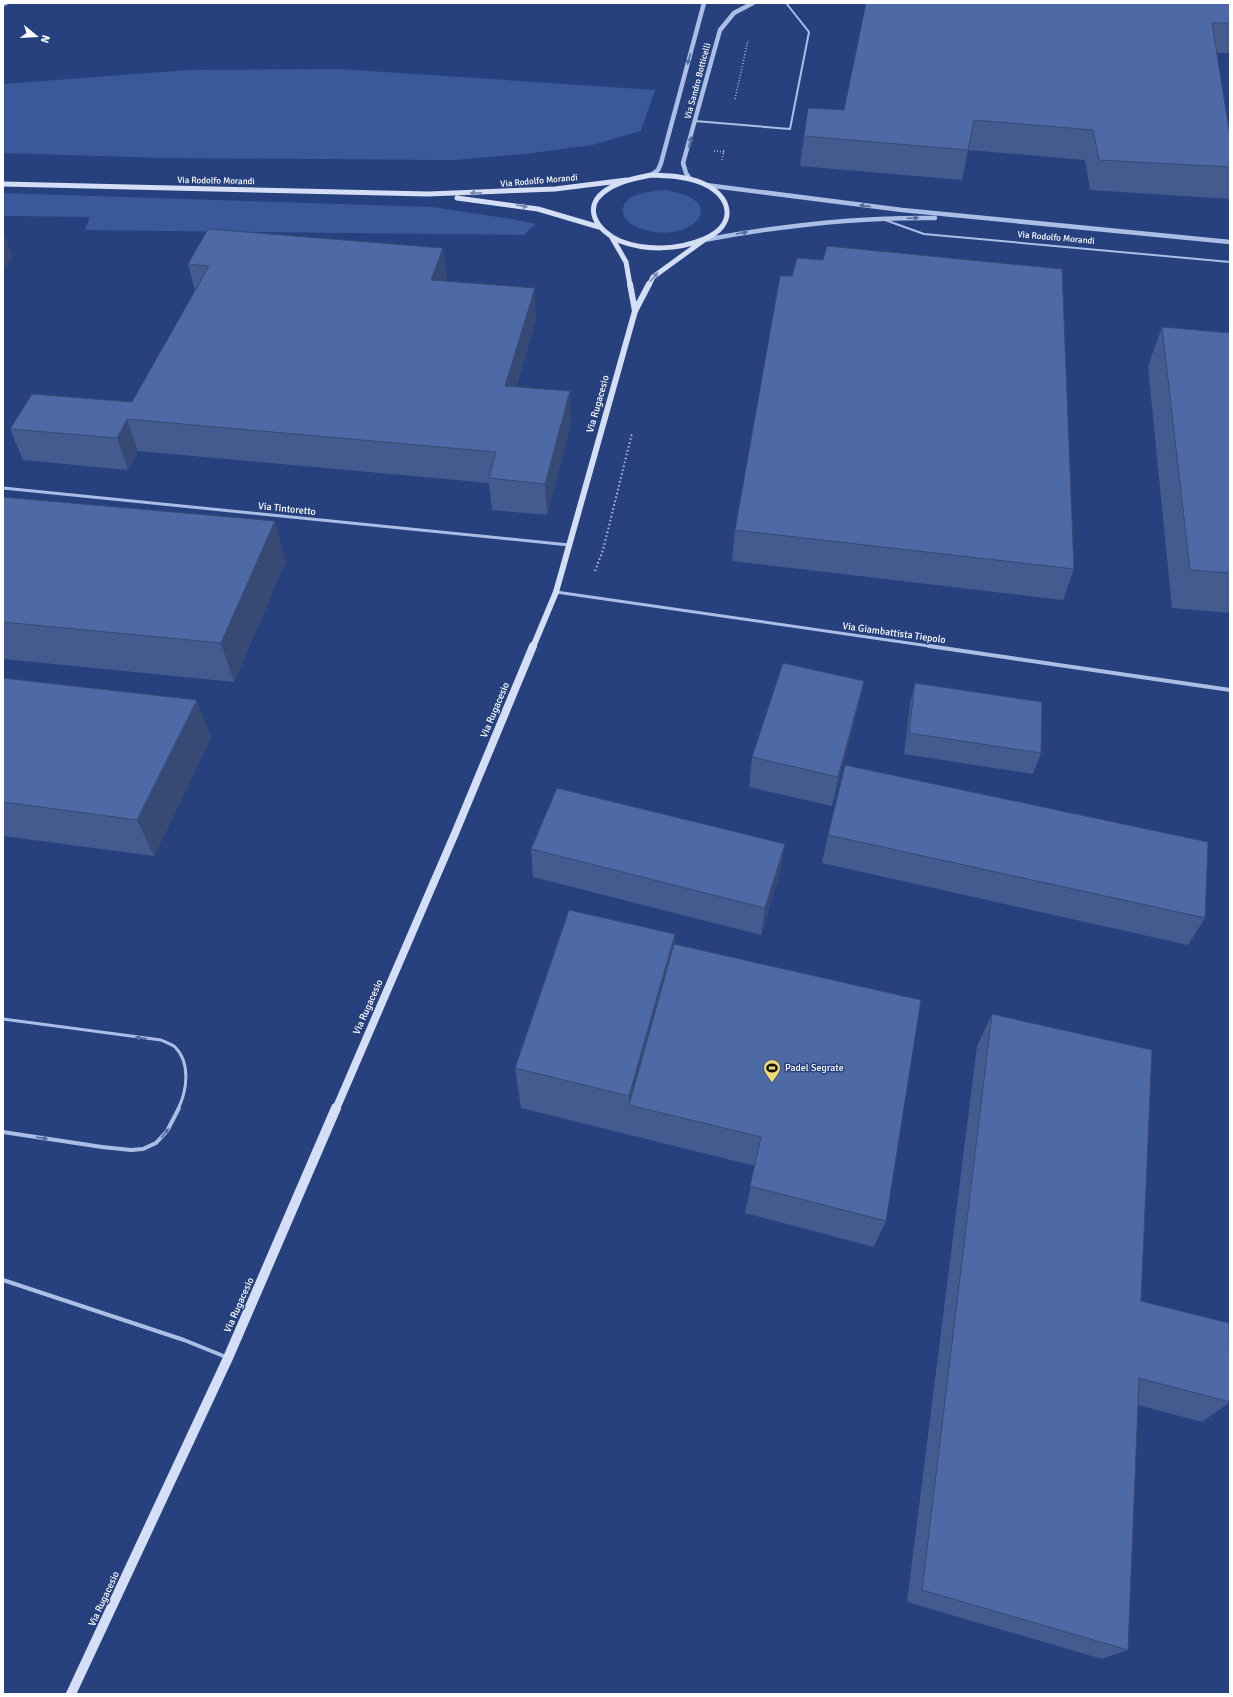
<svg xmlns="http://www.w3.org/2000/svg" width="1233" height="1697" font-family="Signika,sans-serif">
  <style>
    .green { fill: #39599b }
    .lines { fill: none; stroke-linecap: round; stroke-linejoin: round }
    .stream { fill: #9fb7e6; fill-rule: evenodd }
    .path-far1 { stroke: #abbee5; stroke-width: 1.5; stroke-dasharray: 1 2; stroke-linecap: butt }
    .path { stroke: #abbee5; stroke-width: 2; stroke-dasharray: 1.5 2.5; stroke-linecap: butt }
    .service-far2 { stroke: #abbee5; stroke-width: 2 }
    .service-far1 { stroke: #abbee5; stroke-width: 3 }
    .service { stroke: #abbee5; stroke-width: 4 }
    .minor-far1 { stroke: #abbee5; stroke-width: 3 }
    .minor { stroke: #abbee5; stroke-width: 4 }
    .tertiary { stroke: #abbee5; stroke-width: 4.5 }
    .secondary-far3 { stroke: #d4def5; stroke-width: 5 }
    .secondary-far2 { stroke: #d4def5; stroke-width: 6 }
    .secondary-far1 { stroke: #d4def5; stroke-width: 8 }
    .secondary { stroke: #d4def5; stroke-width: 10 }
    .wall { fill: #435b8f }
    .shaded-wall { fill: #374a74 }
    .building { fill: #4e6aa6; stroke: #374a74 }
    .oneway { fill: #556da1 }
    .oneway2 { fill: #7488b3 }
    .labels { text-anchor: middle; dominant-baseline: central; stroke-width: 3; stroke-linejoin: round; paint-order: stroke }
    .far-street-label { font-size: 9px; fill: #fff; stroke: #26417d }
    .street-label { font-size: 10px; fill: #fff; stroke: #26417d }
    .poi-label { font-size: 10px; fill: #fff; stroke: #26417d; text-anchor: start }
  </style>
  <rect width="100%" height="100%" fill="#26417d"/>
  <path class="green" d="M339,69L655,90L641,131L592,145L525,154L455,160L164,158L3,153V84L189,70Z
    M665,190C738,201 685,249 637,227C631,224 624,219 623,212C621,193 653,191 665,190Z
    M3,193L432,207L512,219L536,224L524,235L85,230L90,217L3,216Z"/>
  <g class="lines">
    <path class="stream" d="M3,3H10L3,7Z"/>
    <path class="path-far1" d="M735,99L748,40
      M714,151L724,152
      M722,160L724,149"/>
    <path class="path" d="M595,571L603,550L632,433"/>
    <path class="service-far2" d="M695,121L790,129L809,32L786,3
      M885,220L924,234L1230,262"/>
    <path class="service-far1" d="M3,1019L161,1040C165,1042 171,1044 175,1047C191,1063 187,1091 178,1109"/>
    <path class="service" d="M3,1132L102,1147L131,1150L143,1149L156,1143L167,1131L179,1108
      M3,1280L184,1340L226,1357"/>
    <path class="minor-far1" d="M3,488L569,545
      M556,592L936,647"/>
    <path class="minor" d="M929,646L1230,690"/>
    <path class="tertiary" d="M651,175L658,170L661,163L704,3
      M690,179L686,173L683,163L720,30L734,13L753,3
      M706,185L902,210L1230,242
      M704,240C779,226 858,217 935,218"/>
    <path class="secondary-far3" d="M651,175C668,176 686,176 702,183C733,196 737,226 704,239C678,250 646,251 620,241C597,231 580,206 608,189C621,181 636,178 651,175Z
      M3,184L428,194L555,189L627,180
      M457,198L538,209L599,227
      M611,236L626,262L630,285
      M649,285L653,277L704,240"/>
    <path class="secondary-far2" d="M630,284L635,311
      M533,647L556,592L635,311L649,284"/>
    <path class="secondary-far1" d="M336,1109L456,831L533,646"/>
    <path class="secondary" d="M71,1694L228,1358L336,1108"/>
  </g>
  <path class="wall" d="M1230,3V53H1216L1230,136V199L1090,190L1085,160L968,150L962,180L800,166L804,136L844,110Z
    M443,248L447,279L446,281L536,320L516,387L571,423L547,515L492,510L489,483L138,451L128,470L23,460L10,429L132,402L195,291L188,264Z
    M1162,327L1230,333V613L1172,608L1148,366Z
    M3,497L286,561L234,682L3,659Z
    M735,530L1074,569L1063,600L732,561Z
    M3,678L211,738L154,856L3,836Z
    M864,681L857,711L832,806L749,787L752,757Z
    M915,683L1041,753L1033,774L904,754L910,704Z
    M828,835L1205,918L1188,945L822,863Z
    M785,844L780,872L761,935L533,877L531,849Z
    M675,934L674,944L886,1221L874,1247L745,1213L755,1166L521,1108L515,1068Z
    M992,1014L1141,1301L1230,1402L1202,1422L1138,1405L1128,1650L1102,1659L907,1602L977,1046Z"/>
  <path class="shaded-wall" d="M3,231L13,257L3,271Z
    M443,248L447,279L435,311L431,280Z
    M535,288L536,320L507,417L505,386Z
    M570,391L571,423L547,515L545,484Z
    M127,419L138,451L128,470L117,438Z
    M275,521L286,561L234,682L221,643Z
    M864,681L857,711L832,806L838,777Z
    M197,700L211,738L154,856L137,820Z
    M785,844L780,872L761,935L765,908Z
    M675,934L672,978L629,1105V1096Z"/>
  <path class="building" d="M866,3H1230V23H1212L1230,136V167L1099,160L1093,130L974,120L968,150L804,136L808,108L844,110Z
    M208,229L443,248L431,280L535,288L505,386L570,391L545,484L489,478L496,452L127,419L117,438L10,429L32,394L132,402L209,266L188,264Z
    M827,246L1062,269L1074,569L735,530L780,276H792L797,258L823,260Z
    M1162,327L1230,333V573L1190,570Z
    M3,497L275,521L221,643L3,622Z
    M783,663L864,681L838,777L752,757Z
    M3,678L197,700L137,820L3,802Z
    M915,683L1042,702L1041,753L909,733Z
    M845,765L1208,842L1205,918L828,835Z
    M557,788L785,844L765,908L531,849Z
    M569,910L675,934L629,1096L515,1068Z
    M674,944L921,1000L886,1221L750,1186L761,1137L629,1105Z
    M992,1014L1152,1050L1141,1301L1229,1323L1230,1402L1139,1378L1128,1650L922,1590Z"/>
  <defs><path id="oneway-solid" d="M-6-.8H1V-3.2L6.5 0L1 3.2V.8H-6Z"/></defs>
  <g class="oneway">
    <use href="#oneway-solid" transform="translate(689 59) rotate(105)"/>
    <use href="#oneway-solid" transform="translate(690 142) rotate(-75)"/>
    <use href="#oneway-solid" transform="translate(865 206) rotate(-174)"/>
    <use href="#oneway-solid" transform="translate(913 218) rotate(-3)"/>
    <use href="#oneway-solid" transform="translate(742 233) rotate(-10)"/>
    <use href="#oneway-solid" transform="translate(141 1038) rotate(-172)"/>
    <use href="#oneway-solid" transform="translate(165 1133) rotate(-51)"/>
    <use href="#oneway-solid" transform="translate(42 1138) rotate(8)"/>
  </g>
  <g class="oneway2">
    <use href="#oneway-solid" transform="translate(476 193) rotate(179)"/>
    <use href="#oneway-solid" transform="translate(522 206) rotate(9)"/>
    <use href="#oneway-solid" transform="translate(654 277) rotate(-49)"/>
  </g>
  <defs>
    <g id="stadium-pin" transform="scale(0.9)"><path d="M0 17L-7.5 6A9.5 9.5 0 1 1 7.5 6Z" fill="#eeda70" stroke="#26417d"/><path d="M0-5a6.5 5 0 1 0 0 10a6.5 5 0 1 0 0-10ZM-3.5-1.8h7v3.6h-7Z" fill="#111"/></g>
  </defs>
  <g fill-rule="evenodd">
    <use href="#stadium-pin" x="772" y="1068"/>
  </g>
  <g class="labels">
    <g class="far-street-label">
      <text transform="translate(698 81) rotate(-75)">Via Sandro Botticelli</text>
      <text transform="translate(216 181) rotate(1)">Via Rodolfo Morandi</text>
      <text transform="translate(539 181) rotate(-5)">Via Rodolfo Morandi</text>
      <text transform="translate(1056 238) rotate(5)">Via Rodolfo Morandi</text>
    </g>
    <g class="street-label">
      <text transform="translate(598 404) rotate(-74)">Via Rugacesio</text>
      <text transform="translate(287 509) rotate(6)">Via Tintoretto</text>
      <text transform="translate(894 633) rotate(8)">Via Giambattista Tiepolo</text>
      <text transform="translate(495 710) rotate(-67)">Via Rugacesio</text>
      <text transform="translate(368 1007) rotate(-66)">Via Rugacesio</text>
      <text transform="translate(239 1305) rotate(-66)">Via Rugacesio</text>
      <text transform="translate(104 1599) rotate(-65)">Via Rugacesio</text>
    </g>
    <g class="poi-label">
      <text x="785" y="1068">Padel Segrate</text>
    </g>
  </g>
  <rect width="1233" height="1697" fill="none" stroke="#ffffff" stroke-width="8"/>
  <g transform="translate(36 36) rotate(108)" stroke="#26417d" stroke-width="3" paint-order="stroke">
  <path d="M0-3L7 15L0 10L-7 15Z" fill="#ffffff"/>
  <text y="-6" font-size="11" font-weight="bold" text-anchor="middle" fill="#ffffff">N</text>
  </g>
</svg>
